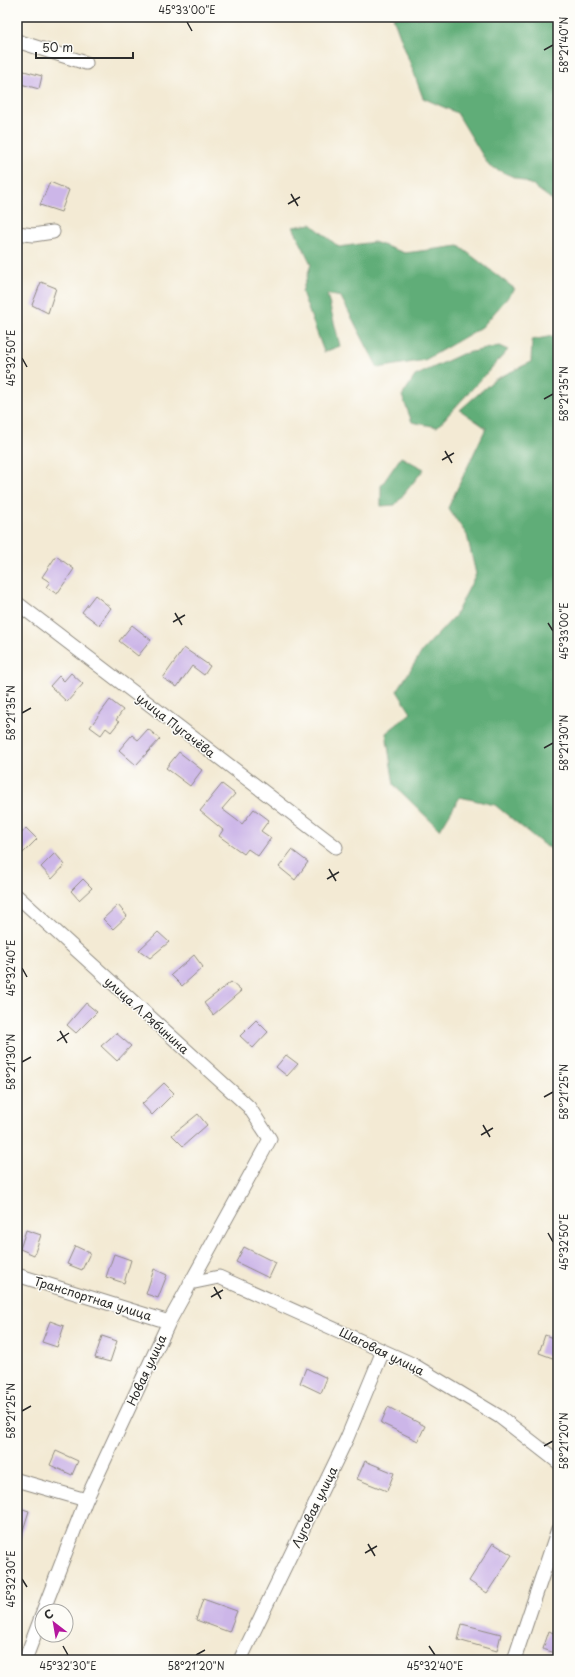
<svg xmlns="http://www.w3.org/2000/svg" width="575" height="1677" font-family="'Playpen Sans',sans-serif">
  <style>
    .forest { fill: #60ad78; stroke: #466c52 }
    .building { fill: #ccb6e8 }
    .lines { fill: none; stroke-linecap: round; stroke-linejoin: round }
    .minor-casing { stroke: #8f8a80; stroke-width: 15 }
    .minor { stroke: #fff; stroke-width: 13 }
    .ticks { fill: none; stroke: #2b2b2b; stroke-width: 1.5 }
    .labels { text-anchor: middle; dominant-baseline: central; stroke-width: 3; stroke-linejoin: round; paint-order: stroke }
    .street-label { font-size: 12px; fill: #2b2b2b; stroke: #fdfcf7 }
    .neatline { fill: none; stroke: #2b2b2b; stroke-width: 1.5 }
    .ticks-label { font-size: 10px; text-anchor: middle; fill: #2b2b2b }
  </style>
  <rect width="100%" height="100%" fill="#fdfcf7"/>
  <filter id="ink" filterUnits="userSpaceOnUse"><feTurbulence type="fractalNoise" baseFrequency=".025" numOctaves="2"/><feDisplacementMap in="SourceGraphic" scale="8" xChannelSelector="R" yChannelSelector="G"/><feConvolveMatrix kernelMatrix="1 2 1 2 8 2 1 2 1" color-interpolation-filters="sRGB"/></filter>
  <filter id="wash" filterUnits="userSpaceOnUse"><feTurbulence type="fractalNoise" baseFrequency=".012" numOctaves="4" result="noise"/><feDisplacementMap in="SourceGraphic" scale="16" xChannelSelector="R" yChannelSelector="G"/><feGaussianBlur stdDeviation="0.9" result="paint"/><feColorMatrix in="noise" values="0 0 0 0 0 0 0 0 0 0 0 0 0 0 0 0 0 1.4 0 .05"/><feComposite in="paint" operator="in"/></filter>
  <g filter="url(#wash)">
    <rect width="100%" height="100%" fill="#f3ead4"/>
    <path class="forest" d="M393,17H558V204L532,185L489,166L457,113L423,98Z
      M311,224L339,247L374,242L405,253L459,246L515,289L482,327L425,360L378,368L341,297L327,294L340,346L324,352L302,292L311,264L293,227Z
      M558,335V852L544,845L495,805L460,797L440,830L394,785L386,733L411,713L397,691L423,650L455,616L476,574L467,535L448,508L486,428L460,410L494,380L531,362L532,340Z
      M499,346L508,350L437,427L412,422L402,396L415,376L462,354Z
      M401,457L424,469L395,505L381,506V486Z"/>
    <g id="blocks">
      <path class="building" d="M17,69L42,76L39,89L17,83Z
        M50,182L69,190L61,212L40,205Z
        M41,282L56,288L48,313L32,305Z
        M56,556L74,569L57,594L46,587L50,582L42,577Z
        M95,595L111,608L99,625L82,612Z
        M132,625L151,640L138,656L119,641Z
        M184,648L210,666L204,675L192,666L177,687L163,678Z
        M71,673L83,684L67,702L50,686L59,676L64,681Z
        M110,700L123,710L116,720L119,722L111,732L106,728L101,735L90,727Z
        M148,729L160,739L136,765L119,750L132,735L138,740Z
        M179,752L202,770L190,786L166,768Z
        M222,784L235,794L222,809L242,824L254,809L269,820L261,831L271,838L258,856L248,849L244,854L219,836L223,830L200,811Z
        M26,828L37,839L23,853L17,847V838Z
        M292,850L308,862L295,880L279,867Z
        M55,853L65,865L52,879L41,867Z
        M83,879L92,888L79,900L71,891Z
        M118,905L127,916L113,929L103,919Z
        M158,932L169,942L150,958L139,950Z
        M194,955L203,967L182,986L171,975Z
        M231,982L241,991L213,1015L204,1003Z
        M86,1003L97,1012L76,1033L67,1025Z
        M256,1020L268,1032L253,1048L240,1036Z
        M116,1033L131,1046L117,1061L101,1046Z
        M286,1055L298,1064L287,1076L276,1067Z
        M164,1083L174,1093L152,1115L142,1104Z
        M198,1114L207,1125L183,1146L172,1135Z
        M26,1230L41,1235L34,1255L20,1249Z
        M75,1246L90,1253L82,1270L67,1264Z
        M244,1247L276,1263L269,1278L236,1262Z
        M114,1254L131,1260L124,1283L106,1277Z
        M154,1269L167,1275L158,1298L146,1294Z
        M50,1321L64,1326L57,1347L42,1342Z
        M545,1335L558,1340V1360L539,1353Z
        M102,1336L117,1341L110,1362L95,1358Z
        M306,1368L327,1378L321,1393L300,1383Z
        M388,1407L425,1426L418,1441L381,1423Z
        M56,1451L78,1461L72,1475L50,1465Z
        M365,1461L394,1473L387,1491L357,1479Z
        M17,1507L29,1511L19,1543L17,1542Z
        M493,1543L512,1555L487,1593L469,1581Z
        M203,1599L237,1611L229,1632L196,1620Z
        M462,1624L501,1634L497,1651L458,1640Z
        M549,1631L558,1635V1654L543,1649Z"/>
    </g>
  </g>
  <g filter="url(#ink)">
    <use href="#blocks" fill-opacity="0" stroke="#8f8a80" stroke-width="1"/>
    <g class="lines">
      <g class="minor-casing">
        <path id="minor" d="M17,41L86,63
          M17,233L33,235L53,232
          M17,603L336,847
          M17,896L249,1107L270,1139L169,1322L86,1500L43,1611
          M17,1275L169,1322
          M190,1283L219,1277L412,1364L500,1417L558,1462
          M17,1480L86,1500
          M25,1660L42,1615
          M240,1660L347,1438L383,1351
          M514,1660L558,1529"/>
      </g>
      <use href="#minor" class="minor"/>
    </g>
  </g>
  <path class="ticks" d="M187,22L192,31M544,50L553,45M291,194L298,206M288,204L300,197M22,358L27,367M544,399L553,394M445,451L452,463M442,460L454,453M175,613L182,625M173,622L185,615M548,623L553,631M22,713L31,708M544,748L553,743M329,869L336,881M327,879L339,872M22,968L27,977M60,1031L67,1043M57,1041L69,1033M22,1062L31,1057M544,1097L553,1092M483,1125L490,1137M481,1135L493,1128M548,1233L553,1242M214,1287L221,1299M211,1297L223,1290M22,1411L31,1406M544,1446L553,1441M368,1544L375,1556M365,1553L377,1546M22,1579L27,1587M63,1646L68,1655M429,1646L435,1655M196,1655L205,1650"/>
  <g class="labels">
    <g class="street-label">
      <text transform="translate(176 725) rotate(38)">улица Пугачёва</text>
      <text transform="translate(147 1015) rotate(42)">улица Л.Рябинина</text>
      <text transform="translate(93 1298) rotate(17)">Транспортная улица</text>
      <text transform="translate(382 1351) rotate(26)">Шаговая улица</text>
      <text transform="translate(146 1370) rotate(-65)">Новая улица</text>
      <text transform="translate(314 1507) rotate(-64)">Луговая улица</text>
    </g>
  </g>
  <rect width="575" height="1677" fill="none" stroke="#fdfcf7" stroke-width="44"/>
  <g transform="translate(54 1623) rotate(329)"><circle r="19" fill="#fdfcf7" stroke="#a9a8a5"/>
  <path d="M0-3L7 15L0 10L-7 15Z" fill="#b5179e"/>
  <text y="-6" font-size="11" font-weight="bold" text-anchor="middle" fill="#2b2b2b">С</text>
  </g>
  <path d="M36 52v6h97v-6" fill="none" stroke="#2b2b2b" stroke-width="2"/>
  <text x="42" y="52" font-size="12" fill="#2b2b2b" stroke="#fdfcf7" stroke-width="3" paint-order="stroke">50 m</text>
  <rect x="22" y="22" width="531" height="1633" class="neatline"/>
  <g class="ticks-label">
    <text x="187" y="14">45°33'00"E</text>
    <text transform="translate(564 45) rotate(-90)" y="4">58°21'40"N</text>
    <text transform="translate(11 358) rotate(-90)" y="4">45°32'50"E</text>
    <text transform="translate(564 394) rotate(-90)" y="4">58°21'35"N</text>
    <text transform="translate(564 631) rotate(-90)" y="4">45°33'00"E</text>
    <text transform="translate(11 713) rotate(-90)" y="4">58°21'35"N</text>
    <text transform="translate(564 743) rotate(-90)" y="4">58°21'30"N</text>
    <text transform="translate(11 968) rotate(-90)" y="4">45°32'40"E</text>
    <text transform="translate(11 1062) rotate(-90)" y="4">58°21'30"N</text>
    <text transform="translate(564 1092) rotate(-90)" y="4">58°21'25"N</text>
    <text transform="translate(564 1242) rotate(-90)" y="4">45°32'50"E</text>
    <text transform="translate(11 1411) rotate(-90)" y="4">58°21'25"N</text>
    <text transform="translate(564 1441) rotate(-90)" y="4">58°21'20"N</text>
    <text transform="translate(11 1579) rotate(-90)" y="4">45°32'30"E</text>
    <text x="68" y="1670">45°32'30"E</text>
    <text x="196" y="1670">58°21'20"N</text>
    <text x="435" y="1670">45°32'40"E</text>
  </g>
</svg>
